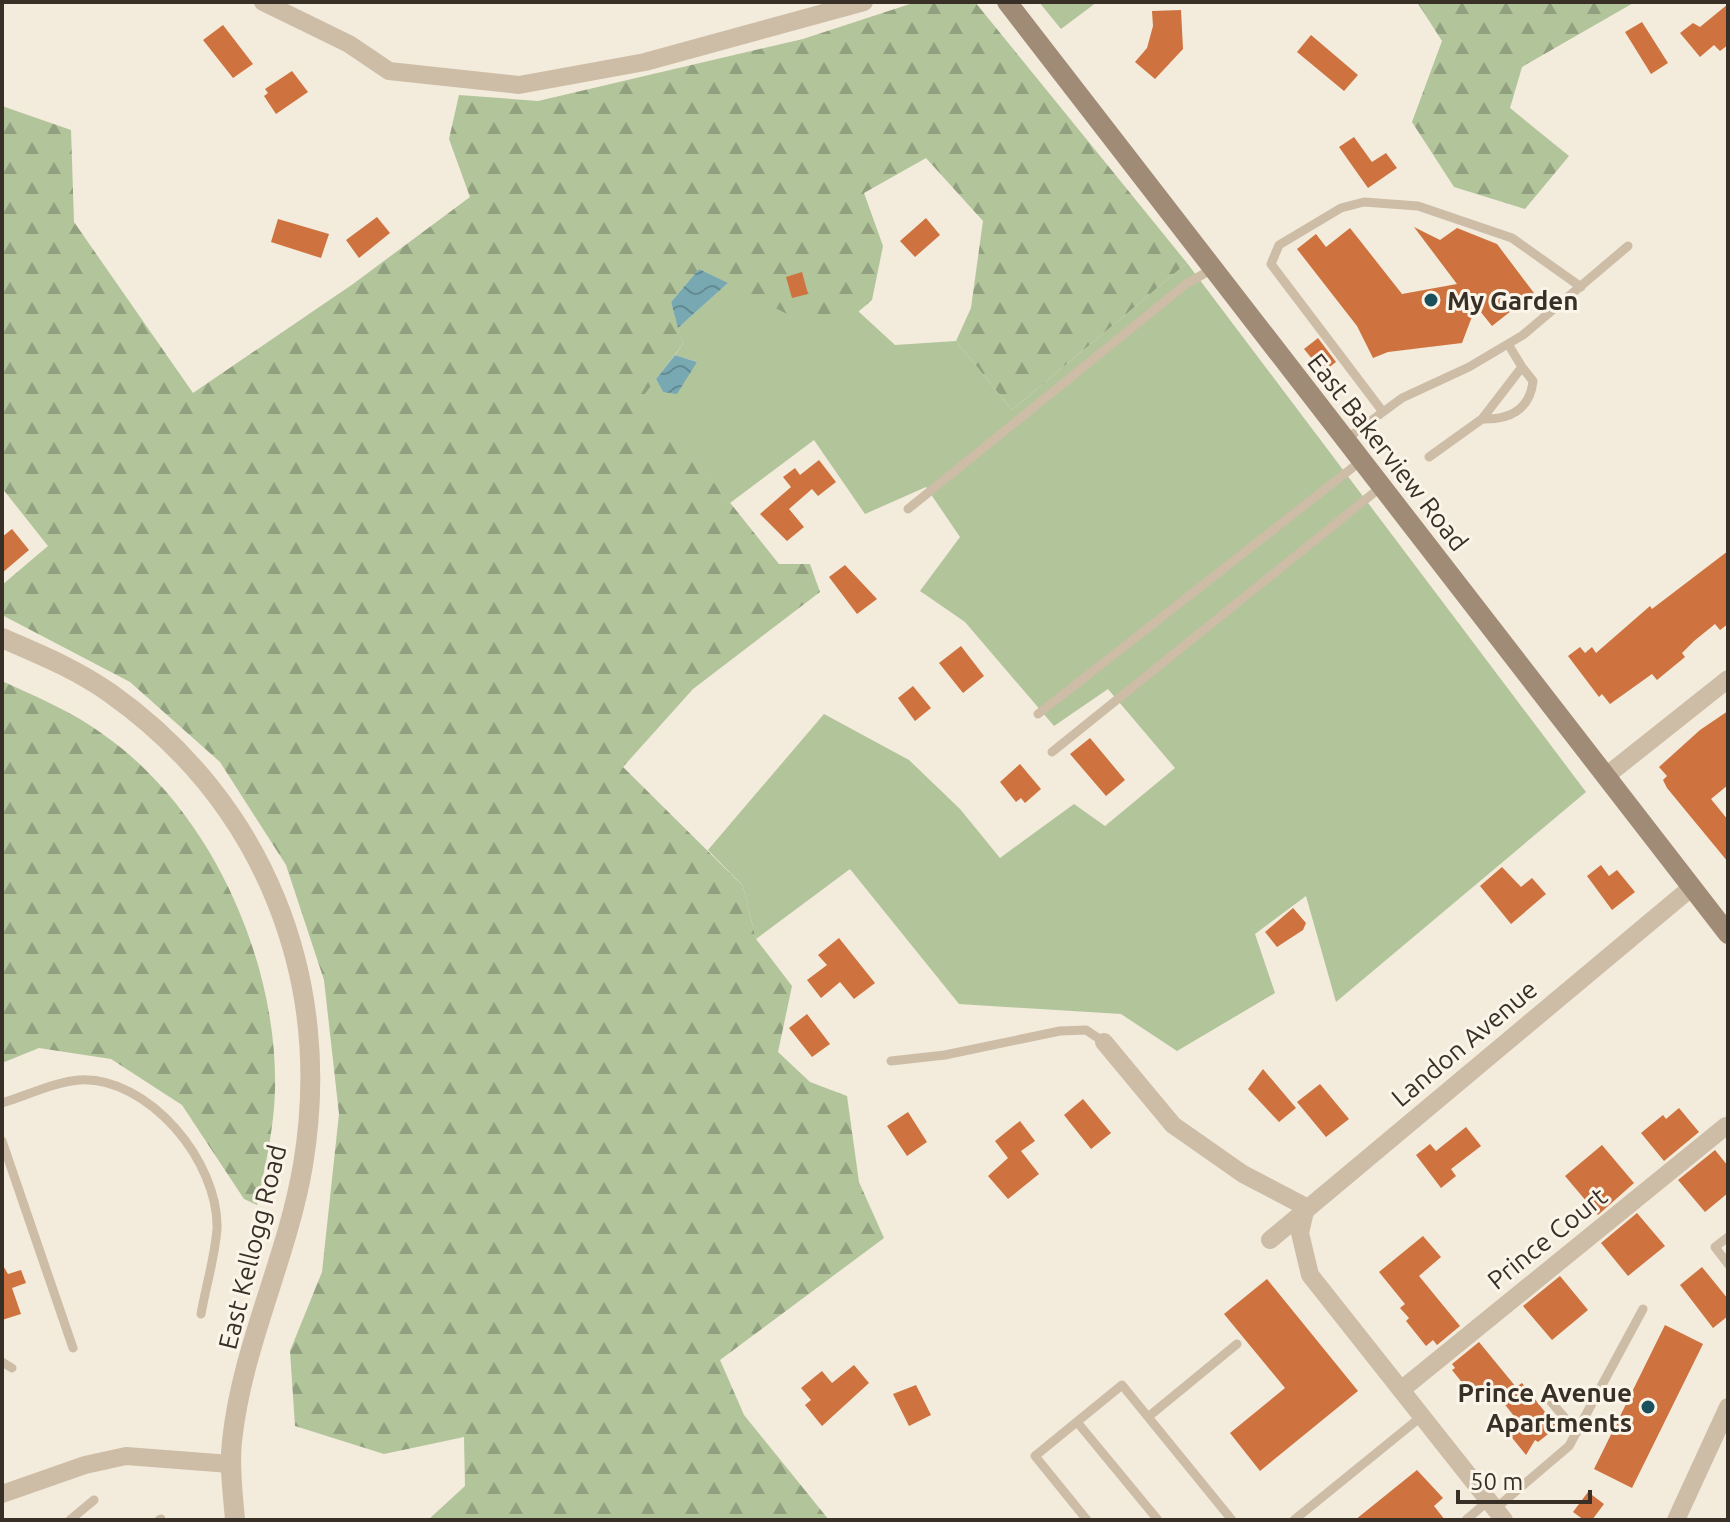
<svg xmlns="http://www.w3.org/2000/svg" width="1730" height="1522" font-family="Ubuntu,sans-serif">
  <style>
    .grass { fill: #b1c49a }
    .forest { fill: url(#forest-firs) }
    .water { fill: url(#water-waves) }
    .building { fill: #ce723f }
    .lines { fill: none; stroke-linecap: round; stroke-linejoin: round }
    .service { stroke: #cdbca6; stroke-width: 9 }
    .minor { stroke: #cdbca6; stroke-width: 18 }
    .tertiary { stroke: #cdbca6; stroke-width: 20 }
    .secondary { stroke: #a08b77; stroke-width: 20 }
    .poi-dot { fill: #1a505c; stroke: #fbf4e8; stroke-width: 3 }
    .labels { text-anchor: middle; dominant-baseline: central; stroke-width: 6; stroke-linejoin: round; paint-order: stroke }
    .poi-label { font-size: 26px; font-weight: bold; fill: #382f27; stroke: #fbf4e8; text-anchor: start }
    .street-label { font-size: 26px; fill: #382f27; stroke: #fbf4e8 }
  </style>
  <defs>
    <pattern id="forest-firs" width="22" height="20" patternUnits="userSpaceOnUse" patternTransform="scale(2)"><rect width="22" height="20" fill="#b1c49a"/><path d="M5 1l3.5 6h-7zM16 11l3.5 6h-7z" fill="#91a07e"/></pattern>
    <pattern id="water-waves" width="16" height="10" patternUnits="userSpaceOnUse" patternTransform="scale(2)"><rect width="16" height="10" fill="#78a9b3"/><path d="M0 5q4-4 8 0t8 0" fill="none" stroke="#638a92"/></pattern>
  </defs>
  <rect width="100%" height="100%" fill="#f3ebdb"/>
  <path class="grass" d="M1039,2H1097L1061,29Z
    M1187,263L1586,792L1336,1002L1306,896L1255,934L1275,993L1177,1051L1121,1014L959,1004L850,869L756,939L743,886L708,850L824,714L909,760L960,809L1000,858L1074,804L1105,826L1175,768L1108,689L1054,726L965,622L920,591L960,537L926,487L865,514L814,440L730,503L643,395L656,379L663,392L697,362L675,355L683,344L678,328L728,283L830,335L858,311L895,345L956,341L1012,410Z"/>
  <path class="forest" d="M916,2H975L1187,263L1012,410L956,341L971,308L983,221L926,158L864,193L883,246L872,300L830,336L699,269L671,302L683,344L644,395L779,564H810L820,592L693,689L623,767L743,886L756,939L792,986L778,1052L810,1082L847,1096L859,1182L884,1238L720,1360L744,1415L829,1520H428L465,1486L464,1437L384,1454L295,1426L290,1351L322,1272L339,1114L324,980L286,865L220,762L130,682L2,615V585L48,546L2,488V106L71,130L74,222L193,393L353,284L470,197L449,139L459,95L538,101L803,39Z
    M1417,2H1635L1522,67L1510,108L1569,156L1525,209L1454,187L1412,122L1442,41Z
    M2,681C37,697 73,712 104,735C211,810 278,961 275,1090C274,1129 265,1167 257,1205L244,1199L182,1105L111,1059L39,1048L2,1063Z"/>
  <path class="water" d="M699,269L728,283L678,328L671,302Z
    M675,355L697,362L677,394L663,392L656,379Z"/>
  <path class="building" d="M1728,4V45L1720,51L1714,45L1700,57L1680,33L1693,23L1700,27Z
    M1181,10L1183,49L1155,79L1135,62L1147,48L1153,26L1152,11Z
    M1642,22L1668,63L1651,74L1625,32Z
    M223,25L253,64L233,78L203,40Z
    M1311,35L1358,75L1344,91L1297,52Z
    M292,71L308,92L276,114L264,96L268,93L265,89Z
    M1354,137L1372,162L1386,153L1397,168L1368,188L1339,147Z
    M377,217L390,233L359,258L346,240Z
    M926,218L940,235L915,257L900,241Z
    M278,219L329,234L321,258L271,242Z
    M1414,227L1440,240L1457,228L1497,244L1534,293L1492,326L1476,306L1462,343L1388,352L1373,358L1357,326L1297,249L1316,234L1326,247L1350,228L1402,294L1457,284Z
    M802,272L808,294L792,298L786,277Z
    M1318,338L1336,362L1323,372L1304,349Z
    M819,460L836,482L818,496L812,489L789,509L804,527L787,541L760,514L791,487L783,477L795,468L800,475Z
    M12,529L29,550L2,573V537Z
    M1728,551V624L1720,630L1715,624L1694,641L1682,653L1685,657L1657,680L1652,674L1610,704L1602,694L1599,697L1568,656L1580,647L1585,653L1592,647L1596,653L1650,606L1652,609Z
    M845,565L877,599L857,614L829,577Z
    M961,646L984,676L963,693L939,663Z
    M913,686L931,708L915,721L898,698Z
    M1728,711V785L1711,799L1728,820V862L1667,788L1663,780L1667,776L1659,767L1700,730Z
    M1090,738L1125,780L1106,796L1070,754Z
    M1020,764L1041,789L1025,803L1021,798L1016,802L1000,782Z
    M1601,865L1609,876L1617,870L1635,892L1612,910L1587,876Z
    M1502,867L1521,887L1532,878L1546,894L1511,924L1480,886Z
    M1293,908L1306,923L1303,930L1277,947L1265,932Z
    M839,938L875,983L854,999L840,982L821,998L807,980L827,965L818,955Z
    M807,1014L830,1044L812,1057L789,1028Z
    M1263,1069L1296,1108L1279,1122L1248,1089Z
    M1320,1084L1349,1119L1326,1137L1297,1102Z
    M1083,1099L1111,1133L1091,1149L1064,1115Z
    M1679,1108L1699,1132L1664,1161L1641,1133L1663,1115L1666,1119Z
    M908,1112L927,1142L907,1156L887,1126Z
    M1020,1121L1035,1141L1021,1151L1039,1174L1008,1199L988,1176L1008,1158L995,1141Z
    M1466,1127L1481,1146L1451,1169L1456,1176L1441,1188L1416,1155L1430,1144L1436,1151Z
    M1602,1145L1634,1183L1598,1215L1565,1176Z
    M1715,1150L1728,1166V1193L1705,1212L1678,1180Z
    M1637,1213L1665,1246L1628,1276L1601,1243Z
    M1423,1236L1441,1257L1419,1276L1460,1326L1437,1345L1433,1340L1426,1346L1406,1321L1409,1318L1400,1308L1405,1304L1379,1272Z
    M2,1264L8,1274L21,1270L26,1283L12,1288L21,1314L2,1320Z
    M1702,1267L1728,1299V1316L1713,1328L1680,1285Z
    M1560,1276L1588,1310L1552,1340L1523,1306Z
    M1267,1279L1358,1391L1260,1471L1230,1433L1285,1388L1224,1314Z
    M1665,1325L1703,1344L1632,1488L1594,1469Z
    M1479,1342L1516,1387L1522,1383L1557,1427L1538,1442L1535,1440L1526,1455L1509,1434L1521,1425L1488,1383L1472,1395L1452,1370L1455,1368L1452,1364Z
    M854,1365L869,1383L822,1426L805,1405L811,1400L801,1388L822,1371L832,1383Z
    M916,1385L931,1415L909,1426L893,1394Z
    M1417,1470L1443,1498L1434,1506L1445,1520H1355Z
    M1588,1492L1604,1504L1592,1520H1584L1573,1512Z"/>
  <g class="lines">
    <path class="service" d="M1383,412L1271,264L1279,245L1341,208L1364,202L1418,206L1512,238L1581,287
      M1482,419C1509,420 1530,410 1533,381L1522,367
      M1345,440L1402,398L1469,367L1523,335L1628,246
      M1429,457L1482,419L1522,367L1508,344
      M908,509L1186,284L1214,268
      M1038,714L1361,461
      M1052,752L1381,487
      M891,1061L945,1055L1060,1031L1086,1030L1104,1042
      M2,1103C26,1096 54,1082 79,1080C149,1076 219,1162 217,1229C215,1256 206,1286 201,1314
      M2,1141L73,1348
      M1728,1237L1715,1247L1728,1264
      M2,1362L12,1368
      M1546,1396L1577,1432
      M1148,1417L1237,1344
      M1077,1422L1158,1520
      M1495,1509L1569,1446L1643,1309
      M70,1520L94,1500
      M159,1520L161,1519
      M1087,1520L1035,1456L1122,1385L1232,1520
      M1294,1520L1422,1416
      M1466,1520L1488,1501"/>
    <path class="minor" d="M263,2L349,44L389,71L519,85L645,62L864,2
      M1606,776L1728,679
      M1104,1042L1173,1125L1243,1174L1306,1207L1300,1233L1310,1275L1504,1520
      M1270,1240L1692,887
      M1401,1390L1726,1126
      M2,1494L85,1465L126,1456L230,1464
      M1676,1520L1728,1407"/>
    <path class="tertiary" d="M2,638C39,654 76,669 110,693C265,803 334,979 303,1165C287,1259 242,1346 232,1441C229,1468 233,1494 235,1520"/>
    <path class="secondary" d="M1007,2L1728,934"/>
  </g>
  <g class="poi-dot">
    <circle cx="1431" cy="300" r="8"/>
    <circle cx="1648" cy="1407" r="8"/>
  </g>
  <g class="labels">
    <g class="poi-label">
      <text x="1447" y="300">My Garden</text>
      <text x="1632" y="1392" text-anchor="end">Prince Avenue<tspan x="1632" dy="30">Apartments</tspan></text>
    </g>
    <g class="street-label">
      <text transform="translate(1388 452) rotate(52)">East Bakerview Road</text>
      <text transform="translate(1464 1043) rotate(-40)">Landon Avenue</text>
      <text transform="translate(1547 1238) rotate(-39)">Prince Court</text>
      <text transform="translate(252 1247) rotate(-76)">East Kellogg Road</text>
    </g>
  </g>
  <rect width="1730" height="1522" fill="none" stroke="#382f27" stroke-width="8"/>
  <path d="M1458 1490v12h132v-12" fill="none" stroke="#382f27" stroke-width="4"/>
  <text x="1470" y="1490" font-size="24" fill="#382f27" stroke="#fbf4e8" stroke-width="6" paint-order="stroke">50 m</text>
</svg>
